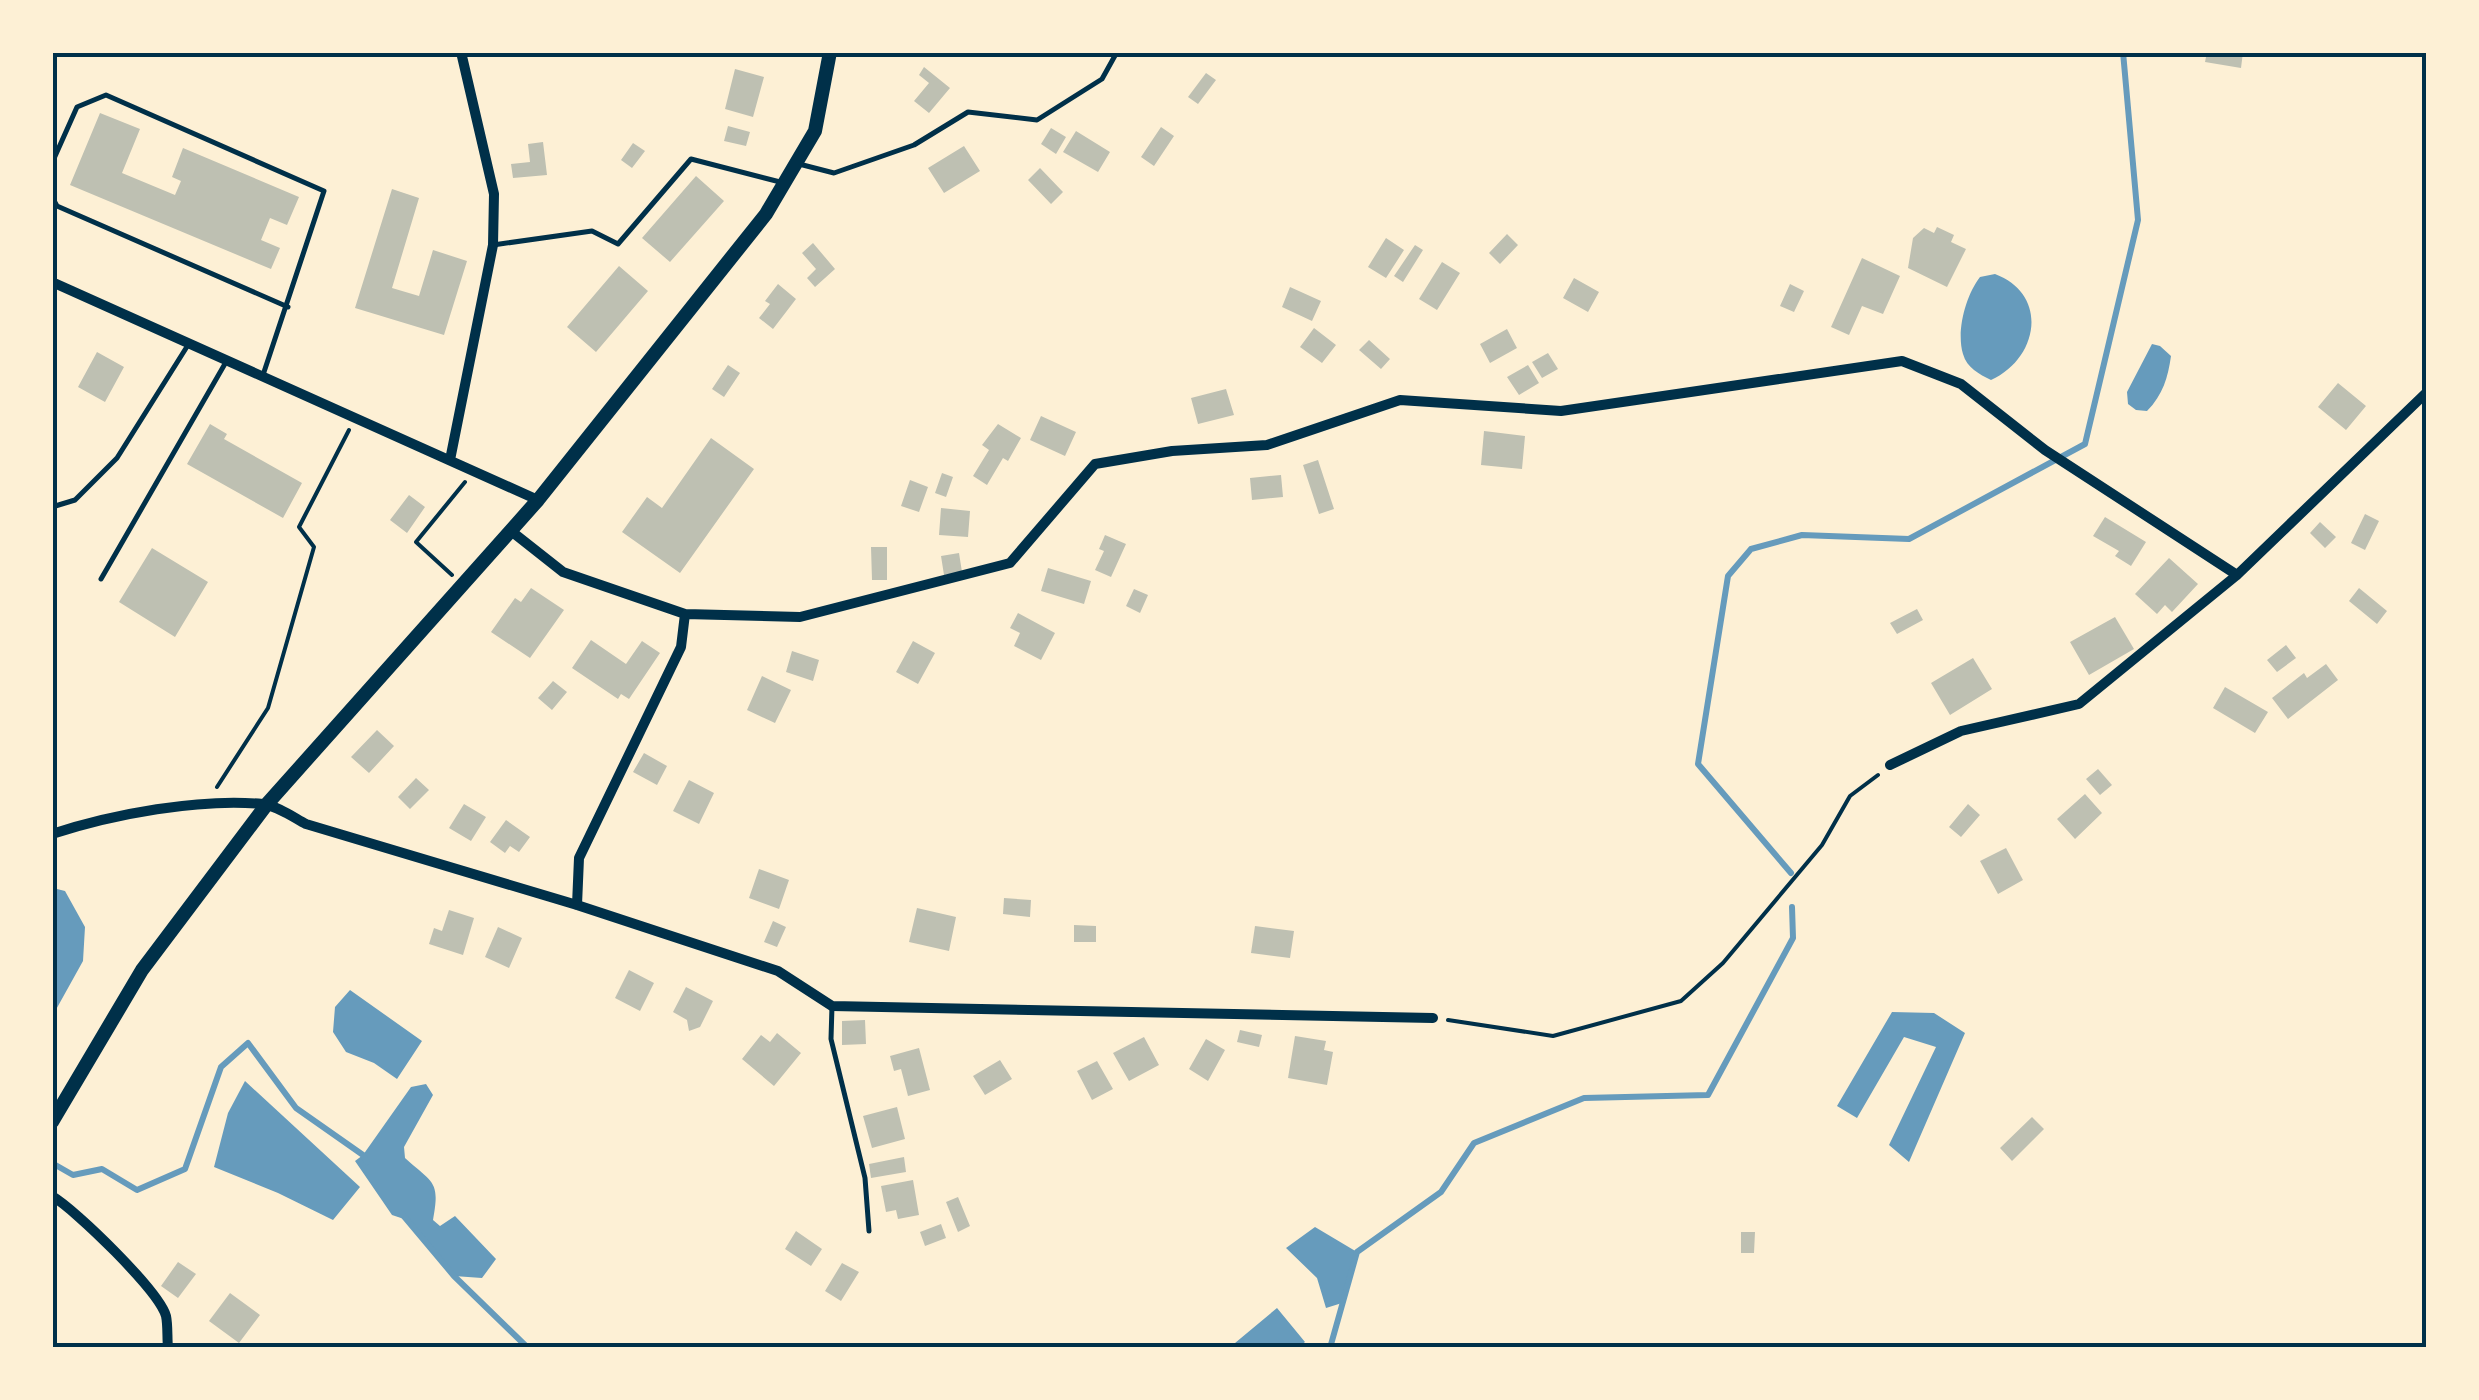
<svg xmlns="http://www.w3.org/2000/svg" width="2479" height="1400" font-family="'Open Sans',sans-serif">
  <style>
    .water { fill: #669bbc }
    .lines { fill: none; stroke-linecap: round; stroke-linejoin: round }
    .stream { stroke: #669bbc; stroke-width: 6 }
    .building { fill: #bec0b2 }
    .path { stroke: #003049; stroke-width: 4 }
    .service { stroke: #003049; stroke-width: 5 }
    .minor { stroke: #003049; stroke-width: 10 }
    .secondary { stroke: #003049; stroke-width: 14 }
    .neatline { fill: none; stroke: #003049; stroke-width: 4 }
  </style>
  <rect width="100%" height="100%" fill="#fdf0d5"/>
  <path class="water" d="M1995,274C2050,295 2038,359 1991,380C1979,374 1967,368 1963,354C1956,331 1966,295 1980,277Z
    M2152,344L2160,346L2171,356C2168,377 2163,395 2147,411L2136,410L2128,404L2127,392Z
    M53,888L65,891L85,927L83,961L53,1015Z
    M350,990L422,1041L397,1079L374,1063L346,1052L333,1032L335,1007Z
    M1892,1012L1934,1013L1965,1033L1909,1162L1889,1145L1936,1047L1904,1037L1857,1118L1837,1106Z
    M245,1081L360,1187L333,1220L278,1193L214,1167L228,1113Z
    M426,1084L433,1095L404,1147L405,1158C434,1184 440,1181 433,1220L440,1226L455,1216L496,1259L482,1278L454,1276L407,1220L392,1215L355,1161L363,1155L411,1087Z
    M1315,1227L1357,1252L1342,1303L1326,1308L1317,1278L1286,1248Z
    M1277,1308L1305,1342L1299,1347H1238L1235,1343Z"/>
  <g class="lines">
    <path class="stream" d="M1791,873L1698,764L1728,576L1751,549L1802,535L1909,539L2085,444L2138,220L2123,52
      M52,1163L73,1175L102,1169L137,1190L185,1169L221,1067L248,1043L296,1108L363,1155L367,1162
      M402,1214L454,1276L528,1348
      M1330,1348L1357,1252L1441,1192L1474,1143L1584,1098L1708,1095L1793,938L1792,907"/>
  </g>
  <path class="building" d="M2207,52H2243L2241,68L2205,62Z
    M924,67L950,88L929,113L914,101L929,83L919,75Z
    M735,69L764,77L753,117L725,109Z
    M1206,73L1216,80L1198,104L1188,97Z
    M100,113L140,129L122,173L175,195L181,181L172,177L183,148L299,197L287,225L270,218L261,240L280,248L271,269L70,185Z
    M728,126L750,132L746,146L724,141Z
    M1161,127L1174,136L1154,166L1141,157Z
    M1051,128L1066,137L1056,154L1041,144Z
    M1076,131L1110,152L1098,172L1063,152Z
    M543,142L547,175L513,178L511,164L530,162L528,144Z
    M633,143L645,151L632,168L621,160Z
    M964,146L980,171L944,193L928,168Z
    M1040,168L1063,192L1051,204L1028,180Z
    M696,176L724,201L670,262L642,238Z
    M392,189L419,198L392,288L419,296L433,250L467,261L444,335L355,308Z
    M1937,227L1954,235L1951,242L1966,249L1947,287L1908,268L1913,238L1924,228L1934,233Z
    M1507,234L1518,245L1500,264L1489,253Z
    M1386,238L1404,250L1386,278L1368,267Z
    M813,243L835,269L815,287L807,278L816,269L802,253Z
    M1415,245L1423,250L1403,282L1394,276Z
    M1862,258L1900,276L1883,314L1862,306L1849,335L1831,327Z
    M1442,262L1460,273L1437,310L1419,299Z
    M619,266L648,291L596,352L567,327Z
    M1574,278L1599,292L1588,312L1563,298Z
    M778,284L796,299L773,329L759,318L770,304L765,301Z
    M1790,284L1804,291L1794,312L1780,306Z
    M1290,287L1321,301L1312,321L1282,307Z
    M1314,328L1336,345L1322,363L1300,347Z
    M1507,329L1517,348L1490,363L1480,344Z
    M1369,340L1390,359L1381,369L1359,350Z
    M97,352L124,367L105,402L78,387Z
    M1548,353L1558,369L1542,378L1532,362Z
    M728,365L740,373L724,397L712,389Z
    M1528,365L1539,383L1519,395L1507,377Z
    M2338,383L2366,406L2346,430L2318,407Z
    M1226,389L1234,415L1198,424L1191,398Z
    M1041,416L1076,432L1065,456L1030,440Z
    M210,424L227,434L224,439L302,483L283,518L187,464Z
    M998,424L1021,438L1008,461L1003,458L987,485L973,476L989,450L982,445Z
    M1484,431L1525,436L1522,469L1481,465Z
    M711,438L754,469L680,573L622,532L647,497L662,508Z
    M1318,460L1334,509L1319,514L1303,465Z
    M942,473L953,477L946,497L935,493Z
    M1281,475L1283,497L1252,500L1250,478Z
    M910,480L928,487L919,512L901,506Z
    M409,495L425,507L407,533L390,520Z
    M941,508L970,511L968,537L939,535Z
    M2365,514L2379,521L2365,550L2351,543Z
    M2105,517L2146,542L2131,566L2115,556L2119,551L2093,536Z
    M2320,522L2336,537L2325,548L2310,533Z
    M1105,535L1126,544L1111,577L1095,570L1104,551L1099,549Z
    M871,547H887V580H872Z
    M152,548L208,582L175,637L119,602Z
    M959,553L962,572L944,575L941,556Z
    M2169,558L2198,584L2172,612L2165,605L2157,614L2135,594Z
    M1048,568L1091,581L1084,604L1041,591Z
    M531,588L564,610L530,658L491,632L515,598L521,602Z
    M2359,588L2387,611L2377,624L2349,601Z
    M1134,589L1148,595L1140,613L1126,606Z
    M1917,609L1923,620L1897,634L1890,623Z
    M1018,613L1055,633L1041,660L1014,646L1020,633L1010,628Z
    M2115,617L2134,649L2089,675L2070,642Z
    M591,640L626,664L642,641L660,653L629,699L621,694L618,699L572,668Z
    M913,641L935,653L918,684L896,672Z
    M2286,645L2296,658L2277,672L2267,660Z
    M792,651L819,660L813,681L786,672Z
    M1973,658L1992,689L1950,715L1931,683Z
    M2326,664L2338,680L2288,719L2272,698L2304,673L2307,678Z
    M762,676L791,690L775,723L747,710Z
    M553,681L567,692L552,710L538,698Z
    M2225,687L2268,712L2255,733L2213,708Z
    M377,730L394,746L369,773L351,757Z
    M644,753L667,766L657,785L633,772Z
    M2098,769L2112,785L2100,795L2086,779Z
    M416,778L429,790L410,809L398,797Z
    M689,780L714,793L699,824L673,811Z
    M2085,794L2102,813L2075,839L2057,819Z
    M464,804L486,817L471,841L449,828Z
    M1968,804L1980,815L1961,837L1949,827Z
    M506,820L530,837L519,852L510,846L505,853L490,842Z
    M2006,848L2023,880L1998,894L1980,861Z
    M759,869L789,880L779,909L749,898Z
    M1004,898L1031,900L1030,917L1003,914Z
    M917,908L956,917L949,951L909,942Z
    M449,910L474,918L463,955L429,944L434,928L442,931Z
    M773,921L786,927L777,947L764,942Z
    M1074,925L1096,926V942H1074Z
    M1255,926L1294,931L1290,958L1251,953Z
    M498,927L522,938L509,968L485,957Z
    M629,970L654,983L640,1011L615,998Z
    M686,987L713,1001L700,1027L689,1031L687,1020L673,1012Z
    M865,1020L866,1044L842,1045V1021Z
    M1240,1030L1262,1035L1259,1047L1237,1042Z
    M777,1033L801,1053L774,1086L742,1059L761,1035L770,1042Z
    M1295,1036L1326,1041L1324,1050L1333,1052L1327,1085L1288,1078Z
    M1144,1037L1159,1065L1129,1081L1113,1053Z
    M1206,1039L1225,1050L1208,1081L1189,1069Z
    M919,1048L930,1090L908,1096L901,1069L894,1071L890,1056Z
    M1000,1060L1012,1079L985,1095L973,1076Z
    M1097,1061L1113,1089L1092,1100L1077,1071Z
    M897,1107L905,1139L872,1148L863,1116Z
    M2032,1117L2044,1129L2012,1161L2000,1148Z
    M904,1157L906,1172L871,1178L869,1164Z
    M913,1180L919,1215L898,1219L896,1210L886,1212L881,1186Z
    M958,1197L970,1226L958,1232L946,1202Z
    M941,1224L946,1238L925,1246L920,1232Z
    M796,1231L822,1249L811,1266L785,1249Z
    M1741,1232H1755L1754,1253H1741Z
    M178,1262L196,1274L178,1298L161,1286Z
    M842,1263L859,1272L841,1301L825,1291Z
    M230,1293L260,1315L239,1343L209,1321Z"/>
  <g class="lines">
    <path class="path" d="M452,575L416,542L465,482
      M217,787L268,708L314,547L299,527L349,430
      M1448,1020L1553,1036L1681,1001L1723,963L1822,845L1850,796L1878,775"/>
    <path class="service" d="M52,163L77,107L106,95L324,191L263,375
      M799,164L834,173L914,145L968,112L1037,120L1102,79L1117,52
      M52,197L57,206L288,307
      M493,245L592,231L618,244L691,159L784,183
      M52,507L75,500L117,458L188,345
      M101,579L226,362
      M832,1006L831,1039L865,1178L869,1231"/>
    <path class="minor" d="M52,282L538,500
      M450,460L493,245L494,194L461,52
      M511,531L563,572L685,614L800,617L1010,563L1095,464L1172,451L1267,445L1400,400L1561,411L1902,361L1961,384L2045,450L2237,575
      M1890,765L1961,731L2079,704L2237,575L2426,393
      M52,834C113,814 200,798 263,804C277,806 293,817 306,824L577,905L778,971L832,1006L1433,1018
      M577,905L579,858L681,647L685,614
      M52,1196C76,1210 159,1291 166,1316C168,1325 167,1338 168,1348"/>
    <path class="secondary" d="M52,1122L142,970L267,804L538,500L766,214L815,131L830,52"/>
  </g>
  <rect width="2479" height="1400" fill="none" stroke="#fdf0d5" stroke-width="110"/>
  <rect x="55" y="55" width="2369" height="1290" class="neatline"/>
</svg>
